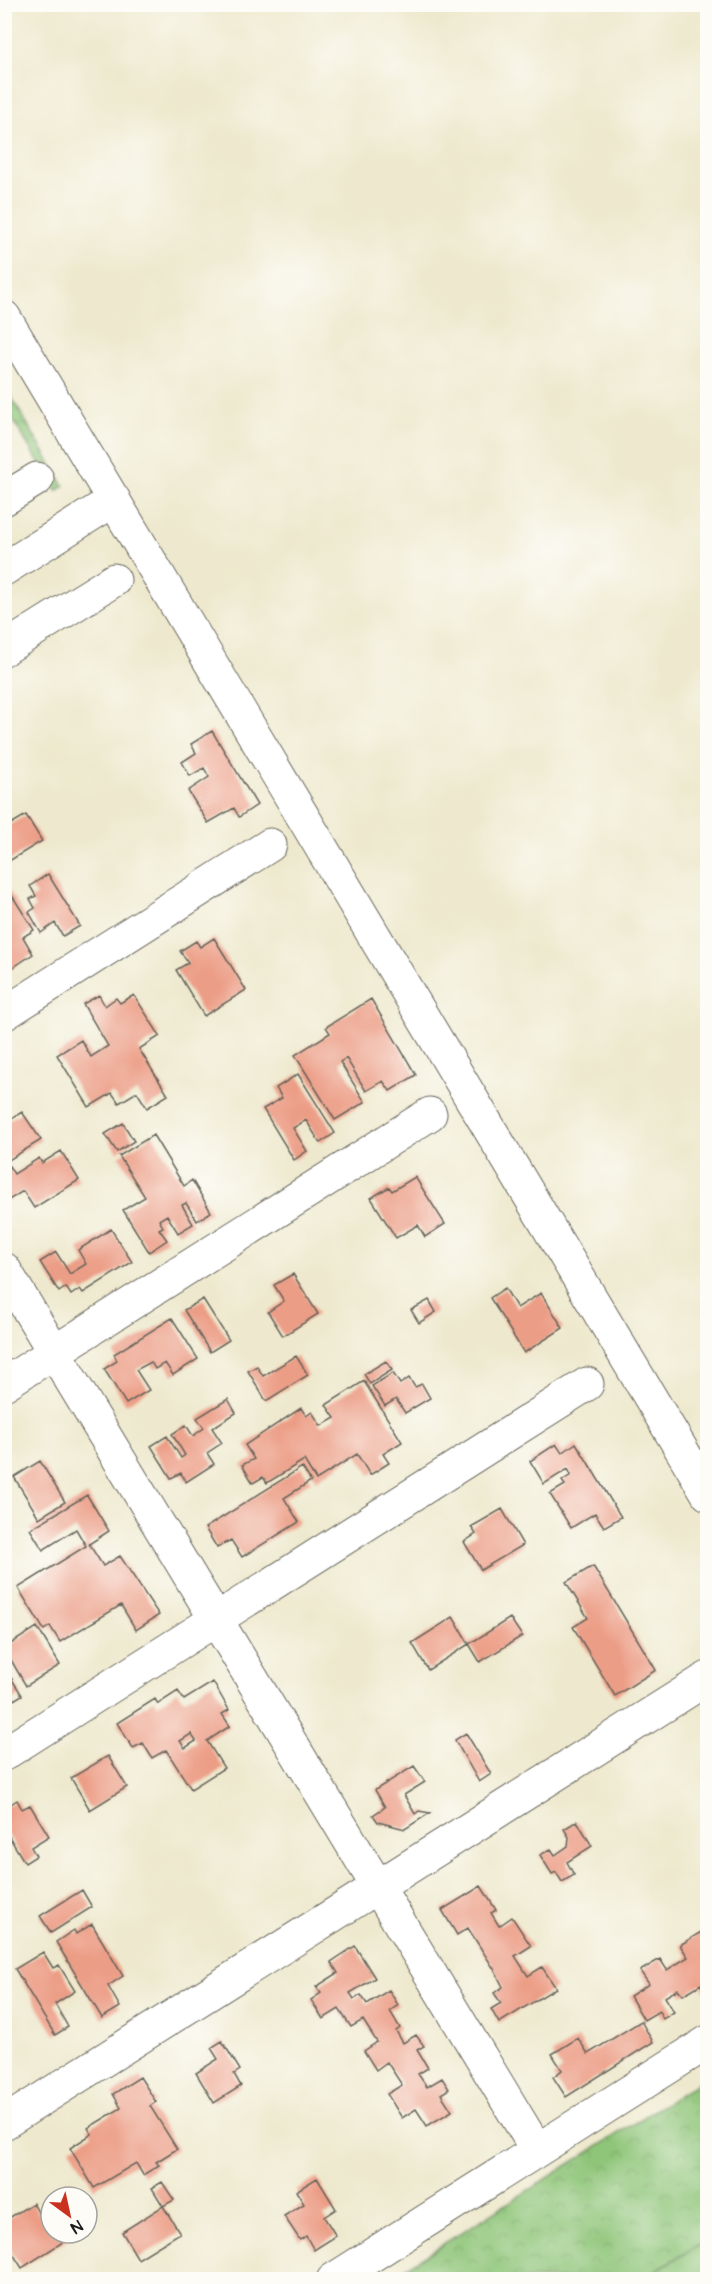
<svg xmlns="http://www.w3.org/2000/svg" width="712" height="2284" font-family="'Architects Daughter',sans-serif">
  <style>
    .grass { fill: #8ec578; stroke: #55704a; stroke-width: 1.5 }
    .park { fill: url(#park-crowns); stroke: #55704a; stroke-width: 1.5 }
    .building { fill: #ec9d86; fill-rule: evenodd }
    .lines { fill: none; stroke-linecap: round; stroke-linejoin: round }
    .minor-casing { stroke: #66645a; stroke-width: 35 }
    .minor { stroke: #fff; stroke-width: 33 }
  </style>
  <defs>
    <pattern id="park-crowns" width="20" height="18" patternUnits="userSpaceOnUse" patternTransform="scale(1.5)"><rect width="20" height="18" fill="#8ec578"/><path d="M2 6a3 3 0 1 1 6 0M12 15a3 3 0 1 1 6 0" fill="none" stroke="#7aa967"/></pattern>
  </defs>
  <rect width="100%" height="100%" fill="#fdfcf7"/>
  <filter id="ink" filterUnits="userSpaceOnUse"><feTurbulence type="fractalNoise" baseFrequency=".0167" numOctaves="2"/><feDisplacementMap in="SourceGraphic" scale="12" xChannelSelector="R" yChannelSelector="G"/><feConvolveMatrix kernelMatrix="1 2 1 2 8 2 1 2 1" color-interpolation-filters="sRGB"/></filter>
  <filter id="wash" filterUnits="userSpaceOnUse"><feTurbulence type="fractalNoise" baseFrequency=".008" numOctaves="4" result="noise"/><feDisplacementMap in="SourceGraphic" scale="24" xChannelSelector="R" yChannelSelector="G"/><feGaussianBlur stdDeviation="1.35" result="paint"/><feColorMatrix in="noise" values="0 0 0 0 0 0 0 0 0 0 0 0 0 0 0 0 0 1.4 0 .05"/><feComposite in="paint" operator="in"/></filter>
  <g filter="url(#wash)">
    <rect width="100%" height="100%" fill="#eee9ce"/>
    <path class="grass" d="M707,2240V2279H641Z"/>
    <path class="park" d="M4,385L64,486L56,491L5,407Z
      M707,2077V2240L641,2279H388Z"/>
    <g id="blocks">
      <path class="building" d="M212,731L257,805L239,817L234,808L208,823L188,791L209,777L204,768L190,776L182,762L196,753L191,744Z
        M26,815L42,841L9,861L4,856V828Z
        M48,874L80,926L63,936L55,923L41,933L29,912L35,908L30,899L36,896L30,886Z
        M4,883L34,930L23,937L33,954L8,971L4,965Z
        M214,938L246,990L204,1016L176,970L188,963L180,951L196,941L200,947Z
        M99,995L105,1006L116,998L120,1003L134,995L160,1036L139,1049L168,1095L147,1108L137,1092L119,1103L112,1093L89,1107L57,1055L81,1040L91,1057L108,1046L83,1004Z
        M371,999L416,1075L390,1091L383,1081L366,1091L346,1058L340,1062L365,1102L335,1120L295,1055L330,1033L326,1027Z
        M298,1074L335,1133L320,1143L306,1120L293,1128L307,1151L294,1160L263,1109L282,1098L276,1088Z
        M22,1112L41,1140L4,1163V1123Z
        M123,1123L134,1141L117,1152L105,1134Z
        M153,1135L184,1186L192,1180L211,1212L197,1221L186,1203L182,1205L193,1224L178,1233L167,1215L159,1220L163,1227L159,1229L167,1240L149,1252L123,1210L145,1197L119,1156Z
        M61,1151L79,1180L34,1208L23,1191L4,1203V1169L9,1166L14,1174L39,1158L42,1163Z
        M415,1177L445,1224L425,1237L418,1225L396,1238L371,1198L389,1187L392,1191Z
        M111,1229L132,1262L83,1293L80,1289L71,1295L66,1287L59,1292L40,1262L56,1252L70,1274L86,1264L78,1250Z
        M293,1274L318,1314L283,1336L268,1312L284,1301L274,1285Z
        M505,1288L517,1308L541,1293L563,1328L524,1353L490,1298Z
        M203,1299L229,1340L210,1352L184,1310Z
        M429,1300L436,1312L419,1323L411,1310Z
        M172,1318L198,1359L173,1375L165,1363L155,1369L151,1362L136,1370L149,1390L126,1404L104,1369L117,1361L114,1354Z
        M296,1356L308,1375L266,1401L248,1371L257,1366L263,1376Z
        M386,1361L392,1370L370,1384L364,1374Z
        M393,1373L400,1384L409,1378L415,1387L422,1384L430,1398L405,1413L396,1399L385,1406L372,1386Z
        M364,1381L402,1442L383,1454L389,1463L370,1475L357,1454L316,1480L304,1460L267,1483L263,1477L253,1483L242,1465L254,1459L245,1445L301,1408L306,1416L312,1412L321,1426L335,1418L326,1405Z
        M228,1399L236,1413L212,1428L222,1443L207,1453L214,1464L186,1482L181,1473L171,1478L151,1446L167,1436L181,1458L185,1455L172,1434L186,1425L193,1436L204,1428L197,1418Z
        M576,1443L621,1517L604,1527L595,1513L571,1528L550,1494L565,1485L562,1481L571,1475L568,1469L544,1484L530,1461L556,1444L562,1453Z
        M40,1461L65,1502L39,1518L14,1477Z
        M302,1467L311,1481L284,1498L299,1522L242,1557L231,1540L217,1548L205,1528Z
        M87,1495L109,1531L89,1544L103,1566L120,1556L159,1615L136,1630L121,1605L60,1642L50,1626L44,1630L18,1588L86,1546L76,1529L43,1550L30,1529Z
        M502,1509L523,1545L481,1570L464,1542L476,1534L471,1527Z
        M593,1566L656,1670L615,1696L573,1627L588,1618L566,1582Z
        M453,1617L469,1644L428,1670L412,1643Z
        M510,1618L522,1636L480,1662L469,1644Z
        M37,1627L60,1665L26,1686L4,1648Z
        M4,1667L22,1695L4,1706Z
        M213,1682L229,1710L222,1714L230,1726L207,1741L224,1768L191,1789L166,1750L152,1758L143,1743L133,1748L117,1723L155,1699L158,1704L178,1691L184,1700ZM191,1734L196,1741L185,1748L180,1741Z
        M466,1733L491,1774L479,1782L455,1740Z
        M108,1756L127,1787L90,1810L71,1778Z
        M414,1766L425,1782L404,1795L415,1814L419,1811L430,1813L405,1829L378,1822L373,1815L385,1807L375,1790Z
        M17,1800L22,1809L30,1805L49,1836L31,1847L36,1856L25,1863L5,1830V1808Z
        M577,1821L592,1846L567,1862L574,1875L562,1882L556,1872L552,1874L540,1855L551,1849L555,1855L568,1846L569,1837L564,1829Z
        M481,1886L496,1910L491,1913L499,1926L512,1917L531,1946L515,1956L528,1976L542,1967L556,1988L499,2023L491,2009L501,2003L494,1993L503,1987L494,1969L468,1928L457,1935L442,1910Z
        M82,1890L92,1907L51,1933L40,1916Z
        M708,1920V1936L700,1925Z
        M92,1924L123,1976L108,1986L120,2007L102,2018L56,1942L74,1930L76,1934Z
        M701,1932L708,1943V1990L706,1992L701,1984L683,1995L678,1989L665,1997L674,2012L663,2019L659,2011L644,2020L630,1996L649,1984L640,1971L660,1959L667,1970L688,1957L680,1945Z
        M355,1946L375,1978L350,1993L354,1999L361,1995L367,2004L389,1990L398,2005L390,2011L400,2028L396,2031L403,2043L416,2035L424,2046L417,2050L428,2068L418,2074L427,2087L442,2078L449,2089L441,2094L452,2111L427,2126L416,2109L402,2118L387,2094L402,2085L387,2062L376,2070L364,2051L377,2042L363,2020L351,2027L339,2009L323,2019L311,2000L321,1993L316,1987L338,1973L331,1962Z
        M43,1952L53,1968L59,1965L75,1991L55,2004L68,2027L55,2035L15,1969Z
        M641,2021L653,2042L566,2097L553,2077L562,2070L552,2054L578,2038L588,2054Z
        M222,2041L240,2070L234,2074L241,2086L214,2103L196,2073L218,2059L211,2048Z
        M140,2077L156,2102L150,2106L177,2149L156,2162L159,2165L143,2175L136,2163L94,2188L70,2148L92,2134L88,2128L121,2108L113,2094Z
        M317,2178L336,2209L324,2217L336,2236L314,2250L306,2236L300,2240L284,2216L304,2204L296,2191Z
        M162,2182L174,2200L163,2206L152,2188Z
        M33,2203L39,2214L51,2207V2233L74,2235L22,2268L6,2243L4,2245V2221Z
        M163,2206L180,2233L138,2259L122,2232Z"/>
    </g>
  </g>
  <g filter="url(#ink)">
    <use href="#blocks" fill-opacity="0" stroke="#66645a" stroke-width="1.5"/>
    <g class="lines">
      <g class="minor-casing">
        <path id="minor" d="M4,317L708,1494
          M4,499L37,479
          M4,569L114,500
          M4,649L114,580
          M4,1014L270,845
          M4,1269L537,2150
          M4,1384L430,1114
          M4,1754L587,1384
          M4,2123L708,1678
          M333,2280L708,2042"/>
      </g>
      <use href="#minor" class="minor"/>
    </g>
  </g>
  <rect width="712" height="2284" fill="none" stroke="#fdfcf7" stroke-width="24"/>
  <g transform="translate(69 2215) rotate(147)"><circle r="28" fill="#fdfcf7" stroke="#a3a29f" stroke-width="1.5"/>
  <path d="M0-4.5L10 22L0 15L-10 22Z" fill="#c8321e"/>
  <text y="-9" font-size="16" font-weight="bold" text-anchor="middle" fill="#1c1c1c">N</text>
  </g>
</svg>
